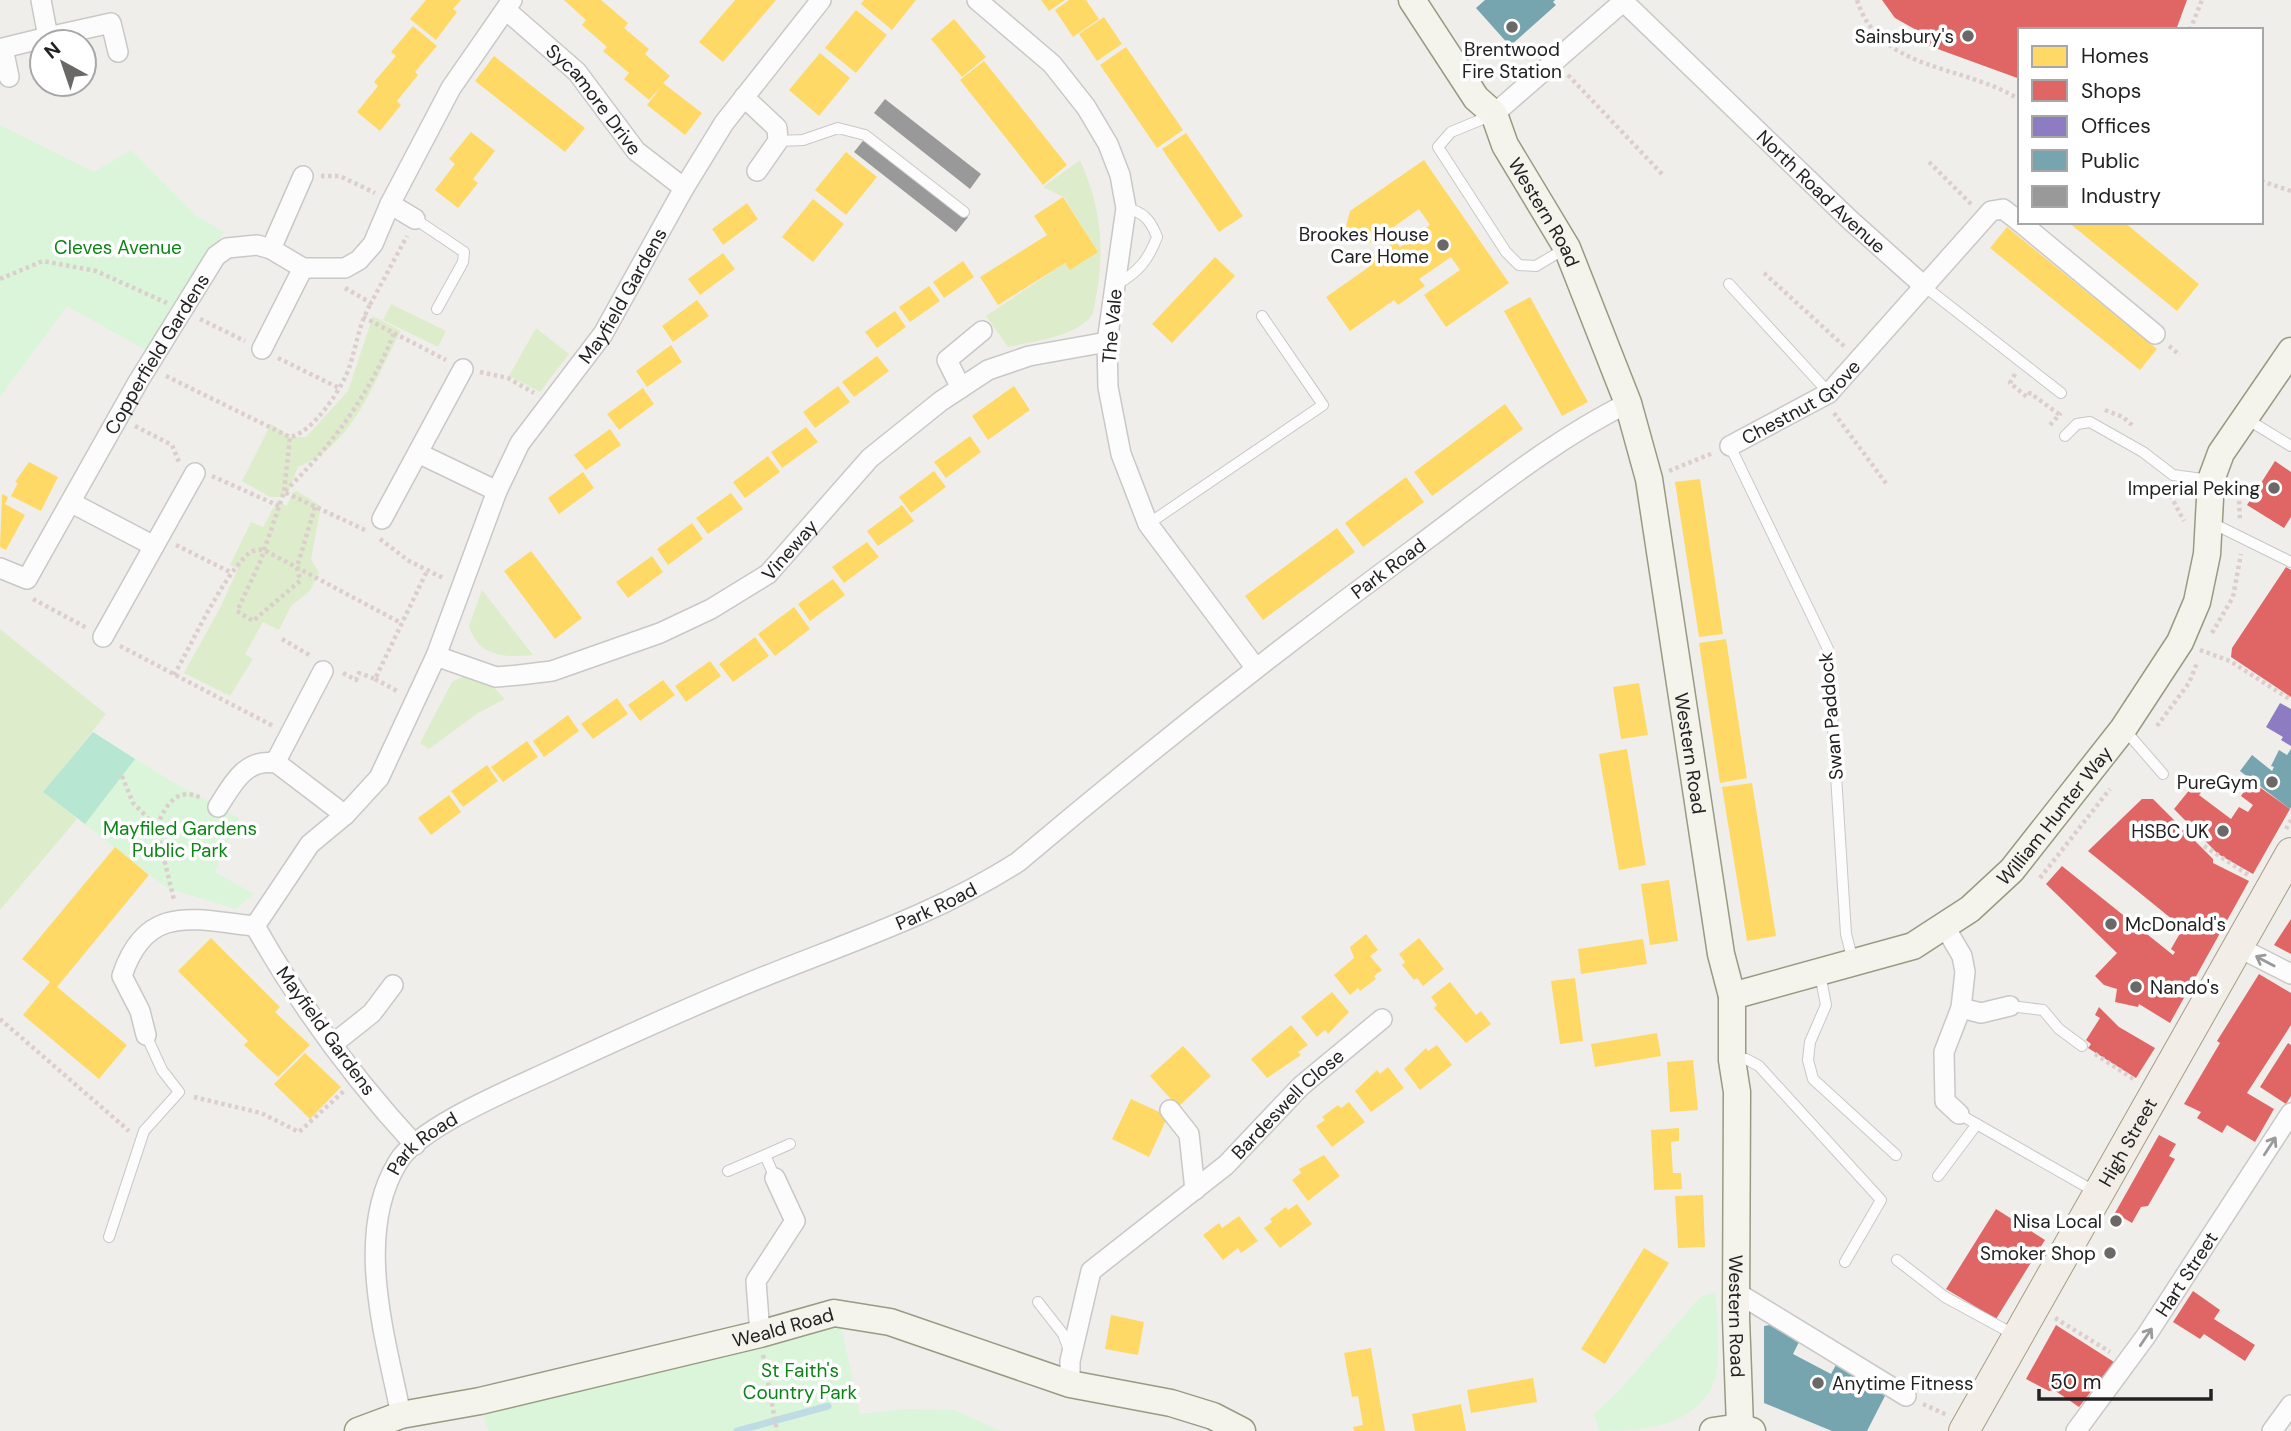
<svg xmlns="http://www.w3.org/2000/svg" width="2291" height="1431" font-family="'DM Sans',sans-serif">
  <style>
    .grass { fill: #ddeccb }
    .park { fill: #daf5da }
    .pitch { fill: #b7e6d2 }
    .homes { fill: #ffd966 }
    .shops { fill: #e06666 }
    .offices { fill: #8e7cc3 }
    .public { fill: #76a5af }
    .industry { fill: #999 }
    .lines { fill: none; stroke-linecap: round; stroke-linejoin: round }
    .stream { stroke: #bfdbe3; stroke-width: 7 }
    .lane-casing { stroke: #c9c8c7; stroke-width: 12 }
    .street-casing { stroke: #c9c8c7; stroke-width: 22 }
    .secondary-casing { stroke: #999a82; stroke-width: 29 }
    .primary-casing { stroke: #a79c86; stroke-width: 32 }
    .path { stroke: #dccecd; stroke-width: 4.5; stroke-dasharray: 3.5 3.5; stroke-linecap: butt }
    .lane { stroke: #fdfcfc; stroke-width: 10 }
    .street { stroke: #fdfcfc; stroke-width: 19 }
    .secondary { stroke: #f4f4ed; stroke-width: 26 }
    .primary { stroke: #f3ede7; stroke-width: 30 }
    .oneway { stroke: #9a9a9a }
    .poi-dot { fill: #6a6968; stroke: #fff; stroke-width: 2.5 }
    .labels { text-anchor: middle; dominant-baseline: central; stroke-width: 7; stroke-linejoin: round; paint-order: stroke }
    .poi-label { font-size: 19px; fill: #222; stroke: #fff; text-anchor: end }
    .street-label { font-size: 19px; fill: #222; stroke: #fff }
    .park-label { font-size: 19px; fill: #0c8416; stroke: #fff }
  </style>
  <rect width="100%" height="100%" fill="#f0eeeb"/>
  <path class="grass" d="M1080,160C1104,214 1105,257 1093,313C1079,337 1034,341 1008,347L986,316L1065,263L1070,269L1098,252L1064,197L1043,187Z
    M391,304L446,331L438,347L383,320Z
    M373,316L401,331C374,380 354,446 298,467L286,497H270L242,481L271,424L290,437H306L348,391Z
    M536,328L569,354L540,392L509,376Z
    M297,491L321,506L311,559L319,573L310,591L291,606L279,630L263,622L245,654L253,659L230,696L184,673L220,608L238,569L230,565L251,522L263,527L277,501L287,506L293,492Z
    M482,590L533,655C506,658 478,657 469,626Z
    M0,629L106,714L44,792L77,819L0,910Z
    M464,676L489,682L505,699L478,713L429,749L420,743L452,682Z"/>
  <path class="park" d="M0,125L94,172L131,150L195,215L224,232L149,352L67,306L0,397Z
    M93,732L171,781L239,818L215,872L254,894L236,909L167,888L43,792Z
    M1716,1292C1716,1311 1721,1363 1715,1379C1698,1427 1643,1431 1599,1431L1594,1414L1618,1392L1700,1297Z
    M841,1326L860,1414L904,1409L954,1410L1001,1431H488L480,1401L760,1334Z"/>
  <path class="pitch" d="M93,732L135,759L85,824L43,792Z"/>
  <path class="homes" d="M426,0H461L453,9L457,12L436,40L410,19Z
    M564,0H601L628,23L624,28L649,49L645,54L670,76L663,83L702,113L685,135L647,105L661,87L649,100L624,79L629,73L603,51L607,47L582,25L586,20Z
    M735,0H776L723,62L699,42Z
    M864,0H916L892,30L861,4Z
    M1041,0H1065L1049,11Z
    M1069,0H1086L1099,19L1073,37L1055,10Z
    M856,10L887,35L856,73L825,48Z
    M1104,17L1122,44L1097,61L1079,34Z
    M954,19L986,57L962,77L931,39Z
    M413,26L437,46L415,72L418,75L397,101L401,105L380,131L357,112L378,86L374,82L396,56L391,52Z
    M1126,47L1183,130L1157,148L1100,65Z
    M820,53L850,78L819,116L789,90Z
    M494,56L585,128L565,152L475,81Z
    M984,61L1067,165L1043,185L960,80Z
    M471,132L495,151L473,179L478,183L458,208L435,190L455,164L449,159Z
    M1186,133L1243,216L1219,232L1162,149Z
    M846,152L877,177L846,215L815,190Z
    M1424,160L1509,283L1446,327L1424,295L1460,270L1451,257L1419,279L1425,286L1398,305L1394,300L1350,331L1326,297L1369,267L1365,262L1395,241L1400,247L1430,225L1419,209L1371,243L1355,237L1346,227L1350,211Z
    M1063,197L1098,252L1070,270L1065,263L998,305L980,277L1047,235L1034,216Z
    M813,199L844,224L813,262L782,237Z
    M747,203L758,219L723,245L712,229Z
    M2068,222H2124L2199,284L2177,311Z
    M2007,227L2157,349L2140,370L1990,248Z
    M723,253L735,269L700,295L688,279Z
    M1215,257L1235,276L1172,343L1152,324Z
    M963,261L974,277L944,298L933,282Z
    M929,286L940,301L910,322L899,307Z
    M1530,297L1588,402L1562,416L1504,311Z
    M697,300L709,316L673,342L662,326Z
    M895,311L906,327L877,348L865,332Z
    M671,345L682,362L647,387L636,371Z
    M877,356L889,371L854,397L842,382Z
    M838,386L850,402L815,428L803,412Z
    M1014,386L1030,410L988,440L972,416Z
    M643,388L654,404L619,430L607,414Z
    M1505,404L1523,429L1432,496L1414,472Z
    M806,427L818,442L782,468L771,452Z
    M610,429L621,445L586,470L574,455Z
    M970,436L981,452L946,478L934,462Z
    M768,456L780,472L745,498L733,482Z
    M29,462L58,477L41,511L11,496L18,483L15,482Z
    M934,471L946,487L911,513L899,497Z
    M583,472L594,488L559,514L548,498Z
    M1406,477L1424,502L1363,547L1345,523Z
    M1700,479L1723,634L1699,637L1675,482Z
    M731,493L743,509L708,534L696,518Z
    M2,494L8,497L5,504L25,515L6,550L0,547Z
    M902,505L914,521L878,546L867,531Z
    M692,523L703,539L668,565L657,549Z
    M1337,528L1355,552L1263,620L1245,596Z
    M867,542L879,557L844,583L832,567Z
    M531,551L582,618L555,639L504,571Z
    M652,556L663,572L628,598L616,582Z
    M833,579L845,595L810,621L798,604Z
    M794,607L810,629L775,656L758,634Z
    M755,637L769,656L733,682L719,664Z
    M1726,639L1747,778L1720,783L1699,643Z
    M710,661L721,676L686,702L675,686Z
    M663,680L675,695L640,721L628,705Z
    M1639,683L1648,735L1621,739L1613,687Z
    M617,698L628,714L593,739L581,724Z
    M568,715L579,731L544,757L533,741Z
    M527,741L538,757L503,782L491,767Z
    M1627,749L1646,865L1619,870L1599,754Z
    M487,765L498,781L463,807L451,791Z
    M1752,783L1776,936L1747,941L1722,787Z
    M449,795L461,812L431,835L418,818Z
    M115,847L149,875L57,987L127,1045L99,1079L23,1015L50,982L22,959Z
    M1669,880L1678,941L1650,945L1641,884Z
    M1366,934L1378,950L1370,956L1382,970L1374,976L1376,979L1360,991L1358,988L1350,995L1334,975L1354,958L1350,947Z
    M211,938L280,1007L275,1012L310,1045L278,1077L244,1045L248,1041L178,971Z
    M1419,938L1444,969L1423,986L1417,978L1414,980L1402,965L1405,962L1399,954Z
    M1643,939L1647,964L1581,974L1578,949Z
    M1575,978L1583,1041L1560,1044L1551,981Z
    M1450,982L1476,1015L1481,1011L1491,1024L1466,1043L1434,1008L1437,1005L1431,997Z
    M1332,992L1349,1012L1328,1034L1325,1030L1317,1037L1301,1017Z
    M1291,1025L1308,1045L1298,1052L1301,1055L1267,1078L1251,1059Z
    M1657,1033L1661,1056L1595,1067L1591,1044Z
    M1437,1045L1452,1065L1420,1090L1404,1069L1426,1048L1428,1051Z
    M1183,1046L1211,1076L1178,1107L1150,1076Z
    M305,1053L341,1087L310,1119L274,1084Z
    M1693,1060L1698,1110L1670,1112L1667,1062Z
    M1388,1067L1404,1088L1371,1112L1355,1091L1377,1070L1380,1074Z
    M1131,1099L1168,1116L1149,1157L1112,1139Z
    M1349,1102L1365,1122L1332,1147L1316,1126L1325,1120L1322,1117L1338,1105L1341,1108Z
    M1679,1128V1141L1671,1142L1673,1173H1681L1682,1189L1654,1190L1651,1130Z
    M1324,1155L1340,1176L1308,1201L1292,1180L1301,1173L1299,1169Z
    M1703,1195L1705,1247L1678,1248L1675,1196Z
    M1297,1204L1312,1224L1280,1248L1264,1228L1272,1222L1270,1219L1286,1207L1288,1210Z
    M1239,1216L1258,1241L1241,1253L1238,1248L1223,1260L1203,1235L1219,1223L1222,1228Z
    M1644,1248L1669,1263L1605,1364L1581,1349Z
    M1111,1315L1144,1322L1138,1355L1105,1349Z
    M1371,1348L1385,1431H1354L1353,1427L1363,1425L1358,1396L1352,1397L1344,1353Z
    M1533,1378L1537,1402L1471,1413L1467,1390Z
    M1461,1404L1466,1431H1415L1412,1414Z"/>
  <path class="shops" d="M1882,0H2187L2176,30H2020V79L1913,40L1918,31L1895,18Z
    M2275,461L2291,472V517L2284,528L2247,505Z
    M2286,567L2291,570V697L2231,657L2232,648Z
    M2199,778L2207,785L2199,795L2231,819L2239,807L2248,812L2253,805L2241,796L2251,781L2290,809L2253,874L2218,854L2174,809Z
    M2142,799H2153L2213,859V863L2249,881L2170,1023L2139,1004L2138,1007L2115,1002L2117,989L2104,985L2095,976L2117,953L2046,884L2062,866L2173,955L2175,952L2171,949L2183,928L2088,851Z
    M2291,919V954L2274,945Z
    M2259,974L2291,993V1025L2247,1093L2274,1109L2255,1142L2227,1125L2222,1133L2197,1118L2201,1112L2184,1104L2220,1043L2217,1041Z
    M2099,1007L2119,1027L2155,1048L2136,1078L2088,1048L2091,1044L2086,1040L2100,1018L2095,1015Z
    M2288,1043L2291,1045V1096L2286,1104L2260,1087Z
    M2159,1135L2176,1144L2169,1156L2175,1159L2148,1206L2141,1207L2132,1223L2115,1213Z
    M1996,1209L2045,1240L1996,1319L1946,1289Z
    M2193,1291L2220,1310L2214,1319L2255,1345L2245,1361L2204,1334L2200,1339L2173,1322Z
    M2056,1325L2114,1362L2079,1407L2054,1390L2049,1391L2026,1379Z"/>
  <path class="offices" d="M2280,703L2291,709V746L2281,740L2283,737L2266,727Z"/>
  <path class="public" d="M1485,0H1555L1553,2L1556,5L1510,46L1476,8Z
    M2291,749V807L2290,809L2240,771L2252,755L2272,771L2274,767L2271,766L2279,750L2287,755Z
    M1770,1325L1800,1340L1793,1354L1831,1374L1837,1363L1887,1392L1867,1431H1832L1764,1403V1326Z"/>
  <path class="industry" d="M885,99L981,174L970,189L874,113Z
    M866,137L968,217L956,232L854,152Z"/>
  <g class="lines">
    <path class="stream" d="M737,1431L828,1406"/>
    <g class="lane-casing">
      <path id="lane" d="M1490,116L1451,132L1438,147L1506,252L1519,265L1536,266L1566,248
        M778,141L803,140L838,128L865,135L964,212
        M415,219L464,252L463,262L437,309
        M1729,284L1829,393
        M1116,285C1138,272 1148,261 1157,237C1151,221 1144,212 1126,208
        M1924,286L2061,393
        M2245,418L2291,446
        M2065,436L2077,424L2090,422L2143,452L2173,475L2210,480
        M1730,446L1828,649L1846,934L1853,961
        M2210,522L2291,562
        M1148,524L1323,405L1262,316
        M2124,729L2163,774
        M1820,974L1826,1005L1810,1042L1808,1060L1813,1079L1896,1155
        M2010,1006L2043,1010L2059,1029L2082,1046
        M1733,1060L1746,1059L1759,1066L1881,1200L1845,1262
        M1959,1114L2094,1191
        M728,1171L765,1155
        M1938,1176L1977,1124
        M775,1178L765,1155L790,1144
        M109,1237L144,1131L179,1092L162,1070L146,1035
        M1897,1260L1945,1297L2015,1335
        M1038,1302L1063,1334L1069,1350"/>
    </g>
    <g class="street-casing">
      <g id="street">
        <path d="M41,0L48,37L111,23L118,52"/>
        <path d="M977,0L1052,64L1086,107L1108,144L1120,175L1126,208L1107,342L1108,387L1121,454L1148,524L1255,667"/>
        <path id="s1" d="M1623,1L1849,219L1924,286"/>
        <path id="s2" d="M506,10L577,72L636,151L684,188"/>
        <path d="M9,77L3,48L48,37"/>
        <path d="M744,97L777,128L778,141L757,171"/>
        <path d="M1494,114L1625,0"/>
        <path d="M390,204L415,219"/>
        <path d="M2020,222L2155,334"/>
        <path d="M271,249L303,176"/>
        <path d="M262,349L303,268"/>
        <path d="M961,388L947,360L982,331"/>
        <path id="s3" d="M1730,446L1829,393L1991,211L2003,209L2020,222"/>
        <path d="M418,453L497,491"/>
        <path d="M72,503L154,546"/>
        <path d="M382,519L463,369"/>
        <path id="s4" d="M0,568L27,579L138,382L216,256L227,248L257,245L271,249L303,268H345L359,260L373,244L390,204L451,88L512,0"/>
        <path d="M103,637L195,473"/>
        <path id="s5" d="M436,656L496,677L519,675L552,671L660,633L711,609L768,574L870,458L941,401L988,370L1029,356L1107,342"/>
        <path d="M274,761L345,815"/>
        <path d="M218,807C232,785 245,758 275,763L323,671"/>
        <path d="M1945,927L1962,956L1965,972L1961,1008L1944,1052L1945,1101L1959,1114"/>
        <path d="M2238,947L2291,974"/>
        <path d="M1961,1008L1981,1013L2010,1006"/>
        <path d="M146,1035L140,1011L122,976C146,902 195,920 255,926"/>
        <path d="M333,1044L372,1013L393,985"/>
        <path d="M1170,1110L1189,1134L1195,1190"/>
        <path id="s6" d="M415,1145C354,1079 299,1004 255,926L310,844L345,815L379,778L436,656L497,491L520,443L603,334L684,188L724,123L821,0"/>
        <path d="M1736,1292L1906,1396"/>
        <path d="M760,1334L756,1281L795,1221L775,1178"/>
        <path id="s7" d="M1070,1384V1361L1091,1271L1226,1165L1301,1086L1382,1019"/>
        <path id="s8" d="M401,1415C386,1339 353,1235 398,1162C418,1128 509,1090 546,1073C619,1039 693,1005 768,975C853,941 940,912 1018,862C1147,753 1278,649 1414,549C1483,498 1551,441 1628,403"/>
        <path id="s9" d="M2076,1431L2146,1336L2291,1113"/>
        <path d="M2272,1431L2291,1405"/>
      </g>
    </g>
    <g class="secondary-casing">
      <g id="secondary">
        <path id="s10" d="M1412,0L1476,98L1494,114L1505,145L1567,248L1628,403L1649,479L1721,954L1732,996V1060L1737,1092L1736,1318L1740,1427"/>
        <path id="s11" d="M1732,996L1913,946L1970,909L2012,870L2123,729L2180,642L2197,602L2207,554L2211,480L2221,453L2291,351"/>
        <path id="s12" d="M358,1431L401,1415L480,1401L760,1334L834,1313L890,1322L1070,1384L1171,1403L1213,1416L1242,1431"/>
        <path d="M1713,1431L1740,1427L1752,1431"/>
      </g>
    </g>
    <g class="primary-casing">
      <g id="primary">
        <path id="s13" d="M1964,1431L2291,853"/>
      </g>
    </g>
    <path class="path" d="M1857,0C1880,73 1965,64 2020,100
      M2190,30L2202,0
      M1568,75L1663,175
      M1929,162L1972,205
      M321,176H340L375,193
      M2261,181L2291,191
      M1764,273L1845,347
      M0,279L43,261L96,271L167,303
      M345,288L371,303L407,236
      M363,317L446,360
      M200,319L245,341
      M2169,346L2180,355
      M278,358L339,388
      M480,372L508,378L534,393
      M2015,374L2010,383L2027,397L2030,393L2060,415
      M166,376L290,437
      M2105,410L2123,417L2133,426
      M1834,413L1888,486
      M2050,425L2061,413
      M135,426L172,445L179,462
      M1669,471L1713,453
      M212,476L279,506
      M2238,480L2240,521
      M2167,489L2184,521
      M315,507L297,567L300,581L253,621L237,611L260,562L284,492L290,437C313,433 344,386 350,365C357,343 359,324 371,303
      M365,530L284,492C331,447 370,394 394,333
      M380,539L409,561L443,578
      M176,545L232,573
      M33,599L87,628
      M2212,633L2233,597L2241,554
      M282,639L311,656
      M120,646L273,726
      M2200,650L2230,661L2291,700
      M343,673L356,680L359,673L375,679L427,571
      M174,675C194,640 218,585 245,557C250,551 256,549 264,550L401,623
      M375,679L399,692
      M2157,726L2189,683L2197,663
      M122,776L133,803L156,826L174,900
      M157,826C166,804 178,785 203,799
      M2286,829L2291,820
      M2204,846L2250,876
      M2040,878L2110,789
      M0,1019L129,1131
      M2095,1054L2135,1080
      M194,1097L261,1113L299,1132L345,1090
      M2055,1318L2110,1352
      M763,1355L777,1431
      M1923,1404L1947,1415"/>
    <use href="#lane" class="lane"/>
    <use href="#street" class="street"/>
    <use href="#secondary" class="secondary"/>
    <use href="#primary" class="primary"/>
  </g>
  <defs><path id="oneway-shaft" d="M-6 0H5M1.5-3L5.5 0L1.5 3" fill="none" stroke-width="1.6" stroke-linecap="round" stroke-linejoin="round" transform="scale(1.75)"/></defs>
  <g class="oneway">
    <use href="#oneway-shaft" transform="translate(2265 961) rotate(-152)"/>
    <use href="#oneway-shaft" transform="translate(2270 1146) rotate(-57)"/>
    <use href="#oneway-shaft" transform="translate(2146 1337) rotate(-56)"/>
  </g>
  <g class="poi-dot">
    <circle cx="1512" cy="27" r="7"/>
    <circle cx="1968" cy="36" r="7"/>
    <circle cx="1443" cy="245" r="7"/>
    <circle cx="2274" cy="488" r="7"/>
    <circle cx="2272" cy="782" r="7"/>
    <circle cx="2223" cy="831" r="7"/>
    <circle cx="2111" cy="924" r="7"/>
    <circle cx="2136" cy="987" r="7"/>
    <circle cx="2116" cy="1221" r="7"/>
    <circle cx="2110" cy="1253" r="7"/>
    <circle cx="1818" cy="1383" r="7"/>
  </g>
  <g class="labels">
    <g class="poi-label">
      <text x="1954" y="36">Sainsbury's</text>
      <text x="1512" y="49" text-anchor="middle">Brentwood<tspan x="1512" dy="22">Fire Station</tspan></text>
      <text x="1429" y="234">Brookes House<tspan x="1429" dy="22">Care Home</tspan></text>
      <text x="2260" y="488">Imperial Peking</text>
      <text x="2258" y="782">PureGym</text>
      <text x="2209" y="831">HSBC UK</text>
      <text x="2125" y="924" text-anchor="start">McDonald's</text>
      <text x="2150" y="987" text-anchor="start">Nando's</text>
      <text x="2102" y="1221">Nisa Local</text>
      <text x="2096" y="1253">Smoker Shop</text>
      <text x="1832" y="1383" text-anchor="start">Anytime Fitness</text>
    </g>
    <g class="street-label">
      <text stroke="none"><textPath href="#s2" startOffset="126">Sycamore Drive</textPath></text>
      <text stroke="none"><textPath href="#s1" startOffset="275">North Road Avenue</textPath></text>
      <text stroke="none"><textPath href="#s10" startOffset="252">Western Road</textPath></text>
      <text stroke="none"><textPath href="#s6" startOffset="1010">Mayfield Gardens</textPath></text>
      <text transform="translate(1112 326) rotate(-85)">The Vale</text>
      <text stroke="none"><textPath href="#s4" startOffset="289">Copperfield Gardens</textPath></text>
      <text stroke="none"><textPath href="#s3" startOffset="84">Chestnut Grove</textPath></text>
      <text stroke="none"><textPath href="#s5" startOffset="390">Vineway</textPath></text>
      <text stroke="none"><textPath href="#s8" startOffset="1424">Park Road</textPath></text>
      <text transform="translate(1831 716) rotate(-95)">Swan Paddock</text>
      <text stroke="none"><textPath href="#s10" startOffset="817">Western Road</textPath></text>
      <text stroke="none"><textPath href="#s11" startOffset="382">William Hunter Way</textPath></text>
      <text stroke="none"><textPath href="#s8" startOffset="858">Park Road</textPath></text>
      <text transform="translate(326 1031) rotate(54)">Mayfield Gardens</text>
      <text stroke="none"><textPath href="#s7" startOffset="374">Bardeswell Close</textPath></text>
      <text stroke="none"><textPath href="#s13" startOffset="332">High Street</textPath></text>
      <text stroke="none"><textPath href="#s8" startOffset="290">Park Road</textPath></text>
      <text stroke="none"><textPath href="#s9" startOffset="192">Hart Street</textPath></text>
      <text stroke="none"><textPath href="#s10" startOffset="1384">Western Road</textPath></text>
      <text stroke="none"><textPath href="#s12" startOffset="438">Weald Road</textPath></text>
    </g>
    <g class="park-label">
      <text x="118" y="247">Cleves Avenue</text>
      <text x="180" y="828">Mayfiled Gardens<tspan x="180" dy="22">Public Park</tspan></text>
      <text x="800" y="1370">St Faith's<tspan x="800" dy="22">Country Park</tspan></text>
    </g>
  </g>
  <rect x="2018" y="28" width="245" height="196" fill="#ffffff" stroke="#a7a7a7" stroke-width="2"/>
  <rect x="2032" y="46" width="35" height="21" fill="#ffd966" stroke="#a7a7a7" stroke-width="2"/>
  <text x="2081" y="63" font-size="21" fill="#222222">Homes</text>
  <rect x="2032" y="80" width="35" height="21" fill="#e06666" stroke="#a7a7a7" stroke-width="2"/>
  <text x="2081" y="98" font-size="21" fill="#222222">Shops</text>
  <rect x="2032" y="116" width="35" height="21" fill="#8e7cc3" stroke="#a7a7a7" stroke-width="2"/>
  <text x="2081" y="133" font-size="21" fill="#222222">Offices</text>
  <rect x="2032" y="150" width="35" height="21" fill="#76a5af" stroke="#a7a7a7" stroke-width="2"/>
  <text x="2081" y="168" font-size="21" fill="#222222">Public</text>
  <rect x="2032" y="186" width="35" height="21" fill="#999999" stroke="#a7a7a7" stroke-width="2"/>
  <text x="2081" y="203" font-size="21" fill="#222222">Industry</text>
  <g transform="translate(63 63) rotate(320)"><circle r="33" fill="#ffffff" stroke="#a7a7a7" stroke-width="2"/>
  <path d="M0-5L12 26L0 18L-12 26Z" fill="#6a6968"/>
  <text y="-10" font-size="19" font-weight="bold" text-anchor="middle" fill="#222222">N</text>
  </g>
  <path d="M2039 1389v10h172v-10" fill="none" stroke="#222222" stroke-width="3.5"/>
  <text x="2050" y="1389" font-size="21" fill="#222222" stroke="#ffffff" stroke-width="5" paint-order="stroke">50 m</text>
</svg>
